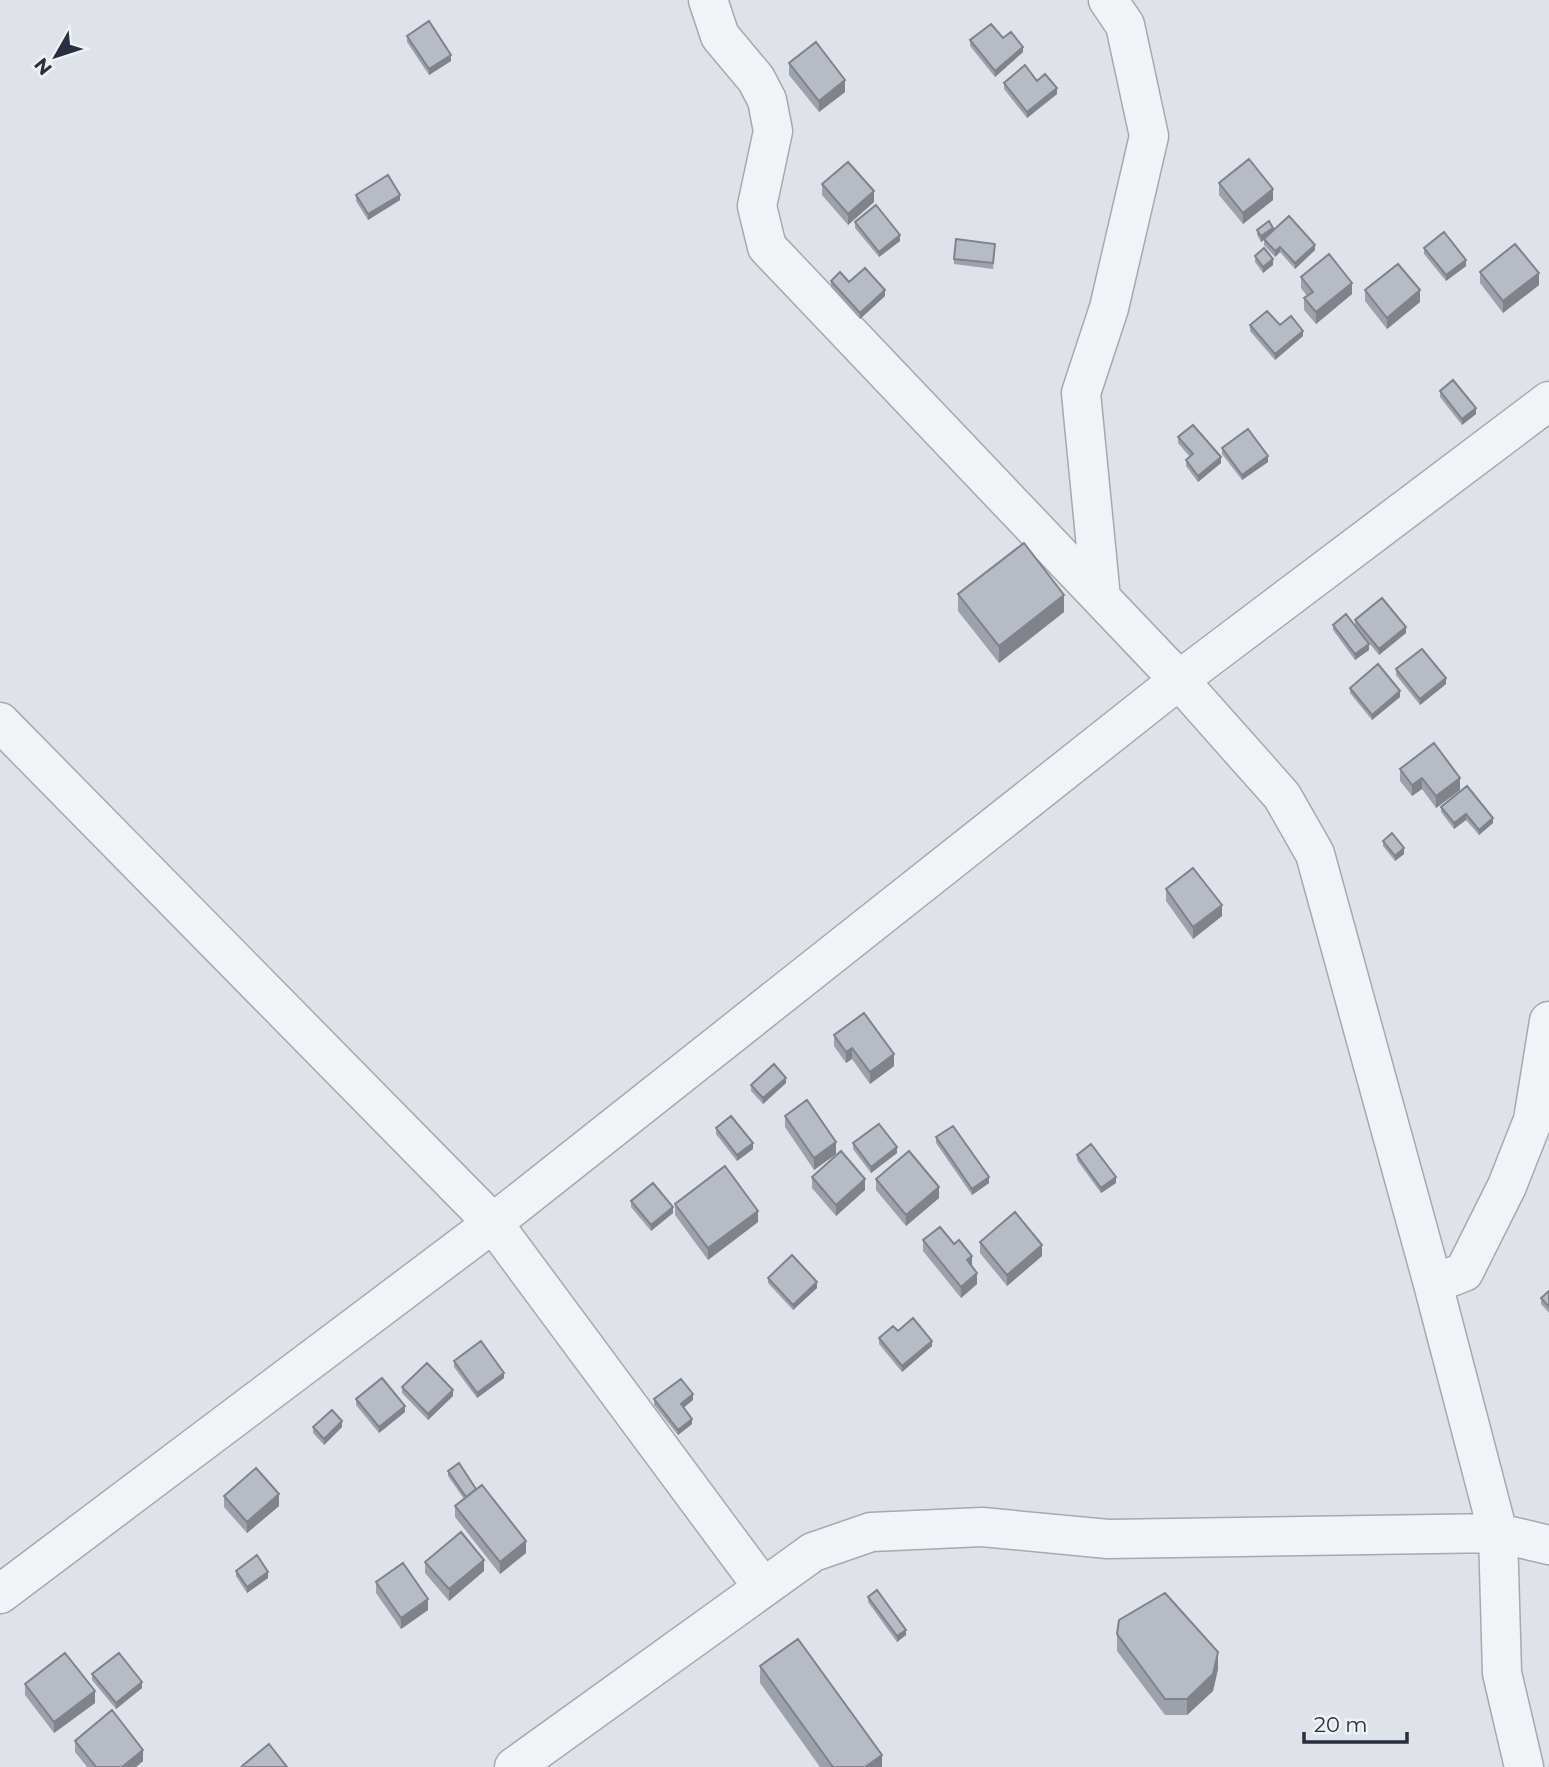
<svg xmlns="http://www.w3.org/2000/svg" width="1549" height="1767" font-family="Montserrat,sans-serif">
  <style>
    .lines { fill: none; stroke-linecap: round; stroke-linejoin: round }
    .minor-casing { stroke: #a4a9b2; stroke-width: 41 }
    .minor { stroke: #f2f3f7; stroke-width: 38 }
    .wall { fill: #9da1a9 }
    .shaded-wall { fill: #80838a }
    .building { fill: #b7bbc5; stroke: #80838a; stroke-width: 2 }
  </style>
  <rect width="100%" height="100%" fill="#dfe2e8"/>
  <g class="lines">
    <g class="minor-casing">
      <path id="minor" d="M708,0L720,36L756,79L767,100L773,131L757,206L767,247L1179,680L1282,796L1315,854L1433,1284
        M1101,598L1081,393L1109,308L1149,136L1125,25L1108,0
        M0,722L493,1223L0,1594
        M762,1586L493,1223L1179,680L1549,401
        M514,1767L813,1552L871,1532L982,1527L1108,1539L1498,1533L1549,1545
        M1524,1767L1502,1673L1498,1533L1433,1284L1464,1272L1507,1186L1533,1120L1549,1021"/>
    </g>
    <use href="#minor" class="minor"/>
  </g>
  <path class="wall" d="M407,36L451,61L429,75L407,42Z
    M1003,38L1023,52L995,77L970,46V40Z
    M789,63L845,92L819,112L789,75Z
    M1037,81L1057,94L1027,118L1004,89V83Z
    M1219,183L1273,200L1243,224L1219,195Z
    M822,184L874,202L848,225L822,195Z
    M356,195L400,200L368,220L356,201Z
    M855,222L900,241L879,257L855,228Z
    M1257,230L1273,231L1315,250L1295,269L1280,252L1275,257L1264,245V240L1261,242L1257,235Z
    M1424,248L1466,266L1446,281L1424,254Z
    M995,250L993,269L954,264V259Z
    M1255,256L1273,265L1263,273L1255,262Z
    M1480,272L1539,285L1503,313L1480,283Z
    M1301,277L1352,294L1316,324L1304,310V298L1307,296L1301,288Z
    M831,281L849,282L885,296L860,319L831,287Z
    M1365,290L1420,302L1387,329L1365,301Z
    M1250,325H1280L1303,336L1275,360L1250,331Z
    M1440,391L1476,414L1462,425L1440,397Z
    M1178,437L1221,463L1198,482L1186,466V460L1190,457L1178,443Z
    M1222,448L1268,462L1242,480L1222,454Z
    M958,594L1064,612L999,663L958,611Z
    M1355,620L1406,633L1379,655L1355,626Z
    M1333,625L1369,650L1355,660L1333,630Z
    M1396,669L1446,684L1420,705L1396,675Z
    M1350,688L1400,697L1372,720L1350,693Z
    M1400,769L1460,790L1436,808L1422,789L1412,796L1400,781Z
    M1441,807L1493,823L1479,835L1466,820L1454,829L1441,812Z
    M1383,841L1404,854L1395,861L1383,846Z
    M1166,889L1222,916L1193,939L1166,901Z
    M834,1035L894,1066L870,1084L852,1059L846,1063L834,1046Z
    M786,1083L763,1104L751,1091V1085Z
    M785,1116L836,1154L814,1170L785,1127Z
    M716,1128L753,1149L737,1161L716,1134Z
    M936,1137L989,1183L972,1195L936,1143Z
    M853,1143L897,1153L871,1173L853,1149Z
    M1077,1155L1116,1183L1101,1193L1077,1160Z
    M812,1177L865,1190L836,1216L812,1188Z
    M876,1179L939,1198L906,1226L876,1190Z
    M631,1201L673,1213L651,1231L631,1207Z
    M675,1204L758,1222L708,1260L675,1215Z
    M923,1240L972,1266L977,1284L961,1298L923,1251Z
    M980,1242L1042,1256L1007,1286L980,1253Z
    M768,1278L817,1288L793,1310L768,1283Z
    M1549,1291V1313L1541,1304V1298Z
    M898,1331L932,1346L902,1372L879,1344V1338Z
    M454,1361L504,1378L477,1398L454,1367Z
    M402,1387L453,1396L428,1420L402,1393Z
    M356,1399L405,1412L379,1433L356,1405Z
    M654,1399L693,1400L683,1407L692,1424L678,1435L654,1405Z
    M313,1427H342L324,1445L313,1433Z
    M448,1471L476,1489L526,1553L500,1574L455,1517V1506L464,1499L448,1476Z
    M224,1496L279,1506L247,1533L224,1507Z
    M425,1562L484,1571L449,1601L425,1573Z
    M236,1571L268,1578L247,1593L236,1576Z
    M376,1582L428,1610L401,1629L376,1593Z
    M868,1597L906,1635L897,1642L868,1602Z
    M1117,1634L1218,1669L1213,1691L1187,1715H1165L1117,1651Z
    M760,1666L882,1767H820L760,1683Z
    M92,1674L142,1688L116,1709L92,1680Z
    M25,1684L95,1703L54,1733L25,1695Z
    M75,1741L143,1761L136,1767H87L75,1752Z"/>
  <path class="shaded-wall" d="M1023,47V52L995,77V71Z
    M451,55V61L429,75V69Z
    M845,80V92L819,112V101Z
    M1057,88V94L1027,118V112Z
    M1273,189V200L1243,224V213Z
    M874,191V202L848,225V214Z
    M400,195V200L368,220V214Z
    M1273,228V233L1261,242V236Z
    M900,235V241L879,257V252Z
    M1315,245V250L1295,269V263Z
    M1280,247V252L1275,257V251Z
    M1273,259V265L1263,273V267Z
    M1466,260V266L1446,281V275Z
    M1539,273V285L1503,313V301Z
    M1352,283V294L1316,324V312Z
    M885,290V296L860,319V313Z
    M1420,290V302L1387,329V318Z
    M1303,331V336L1275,360V354Z
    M1476,408V414L1462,425V419Z
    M1268,456V462L1242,480V475Z
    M1221,457V463L1198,482V476Z
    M1064,595V612L999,663V646Z
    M1406,627V633L1379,655V649Z
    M1369,644V650L1355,660V654Z
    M1446,678V684L1420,705V699Z
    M1400,691V697L1372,720V715Z
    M1422,778V789L1412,796V785Z
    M1460,778V790L1436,808V796Z
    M1466,814V820L1454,829V823Z
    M1493,818V823L1479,835V830Z
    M1404,848V854L1395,861V856Z
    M1222,905V916L1193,939V927Z
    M852,1048V1059L846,1063V1052Z
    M894,1054V1066L870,1084V1072Z
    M786,1078V1083L763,1104V1098Z
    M836,1142V1154L814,1170V1158Z
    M753,1143V1149L737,1161V1155Z
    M897,1147V1153L871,1173V1167Z
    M989,1177V1183L972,1195V1189Z
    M1116,1177V1183L1101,1193V1188Z
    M865,1179V1190L836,1216V1205Z
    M939,1187V1198L906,1226V1215Z
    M673,1207V1213L651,1231V1225Z
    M758,1211V1222L708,1260V1248Z
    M1042,1245V1256L1007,1286V1275Z
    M972,1256V1268L967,1260Z
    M977,1273V1284L961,1298V1287Z
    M817,1282V1288L793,1310V1305Z
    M932,1341V1346L902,1372V1366Z
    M504,1373V1378L477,1398V1393Z
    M453,1390V1396L428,1420V1414Z
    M693,1394V1400L681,1410V1404Z
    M405,1406V1412L379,1433V1427Z
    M692,1419V1424L678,1435V1430Z
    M342,1421V1427L324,1445V1439Z
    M279,1494V1506L247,1533V1522Z
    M526,1541V1553L500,1574V1562Z
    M484,1560V1571L449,1601V1589Z
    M268,1572V1578L247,1593V1587Z
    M428,1599V1610L401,1629V1618Z
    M906,1630V1635L897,1642V1636Z
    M1218,1652V1669L1213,1691L1187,1715V1699Z
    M142,1682V1688L116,1709V1703Z
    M95,1691V1703L54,1733V1722Z
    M143,1750V1761L136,1767H122Z
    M882,1755V1767H865Z"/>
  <path class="building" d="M429,21L451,55L429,69L407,36Z
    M991,24L1003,38L1011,32L1023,47L995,71L970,40Z
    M816,42L845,80L819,101L789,63Z
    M1025,65L1037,81L1045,74L1057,88L1027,112L1004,83Z
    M1249,159L1273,189L1243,213L1219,183Z
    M848,162L874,191L848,214L822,184Z
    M388,175L400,195L368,214L356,195Z
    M876,205L900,235L879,252L855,222Z
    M1289,216L1315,245L1295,263L1280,247L1275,251L1264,239Z
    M1269,221L1273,228L1261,236L1257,230Z
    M1444,232L1466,260L1446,275L1424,248Z
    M956,239L995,244L993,263L954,259Z
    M1515,244L1539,273L1503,301L1480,272Z
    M1264,248L1273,259L1263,267L1255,256Z
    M1329,254L1352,283L1316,312L1304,298L1313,292L1301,277Z
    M1398,264L1420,290L1387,318L1365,290Z
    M865,268L885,290L860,313L831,281L840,272L849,282Z
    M1267,311L1280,325L1291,316L1303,331L1275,354L1250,325Z
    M1453,380L1476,408L1462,419L1440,391Z
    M1193,425L1221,457L1198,476L1186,460L1193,454L1178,437Z
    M1248,429L1268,456L1242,475L1222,448Z
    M1024,543L1064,595L999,646L958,594Z
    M1382,598L1406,627L1379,649L1355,620Z
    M1346,614L1369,644L1355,654L1333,625Z
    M1422,649L1446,678L1420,699L1396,669Z
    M1378,664L1400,691L1372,715L1350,688Z
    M1434,743L1460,778L1436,796L1422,778L1412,785L1400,769Z
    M1467,786L1493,818L1479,830L1466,814L1454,823L1441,807Z
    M1392,833L1404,848L1395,856L1383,841Z
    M1193,868L1222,905L1193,927L1166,889Z
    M864,1013L894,1054L870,1072L852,1048L846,1052L834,1035Z
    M774,1064L786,1078L763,1098L751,1085Z
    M807,1100L836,1142L814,1158L785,1116Z
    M731,1116L753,1143L737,1155L716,1128Z
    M879,1124L897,1147L871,1167L853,1143Z
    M953,1126L989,1177L972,1189L936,1137Z
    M1091,1144L1116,1177L1101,1188L1077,1155Z
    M841,1151L865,1179L836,1205L812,1177Z
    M909,1151L939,1187L906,1215L876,1179Z
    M725,1166L758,1211L708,1248L675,1204Z
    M653,1183L673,1207L651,1225L631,1201Z
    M1015,1212L1042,1245L1007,1275L980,1242Z
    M940,1227L954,1244L959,1240L972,1256L967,1260L977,1273L961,1287L923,1240Z
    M792,1255L817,1282L793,1305L768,1278Z
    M1549,1291V1307L1541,1298Z
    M913,1318L932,1341L902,1366L879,1338L893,1326L898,1331Z
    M481,1341L504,1373L477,1393L454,1361Z
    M427,1363L453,1390L428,1414L402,1387Z
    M382,1378L405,1406L379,1427L356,1399Z
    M681,1379L693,1394L681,1404L692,1419L678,1430L654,1399Z
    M332,1410L342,1421L324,1439L313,1427Z
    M459,1463L476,1489L466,1497L448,1471Z
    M256,1468L279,1494L247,1522L224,1496Z
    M482,1485L526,1541L500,1562L455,1506Z
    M461,1532L484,1560L449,1589L425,1562Z
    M257,1555L268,1572L247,1587L236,1571Z
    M403,1563L428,1599L401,1618L376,1582Z
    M877,1590L906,1630L897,1636L868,1597Z
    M1165,1593L1218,1652L1213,1674L1187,1699H1165L1117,1634L1119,1620Z
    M798,1639L882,1755L865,1767H833L760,1666Z
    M65,1653L95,1691L54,1722L25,1684Z
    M119,1653L142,1682L116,1703L92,1674Z
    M112,1710L143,1750L122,1767H96L75,1741Z
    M269,1744L287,1767H243L242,1766Z"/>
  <g transform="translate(56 56) rotate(231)" stroke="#eff1f6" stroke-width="5" paint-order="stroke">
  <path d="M0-5L12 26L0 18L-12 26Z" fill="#282f40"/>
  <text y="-10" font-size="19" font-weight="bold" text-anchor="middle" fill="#282f40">N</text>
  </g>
  <path d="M1304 1732v10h103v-10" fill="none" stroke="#282f40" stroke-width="3.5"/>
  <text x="1314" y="1732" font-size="21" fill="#282f40" stroke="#eff1f6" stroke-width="5" paint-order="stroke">20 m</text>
</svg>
